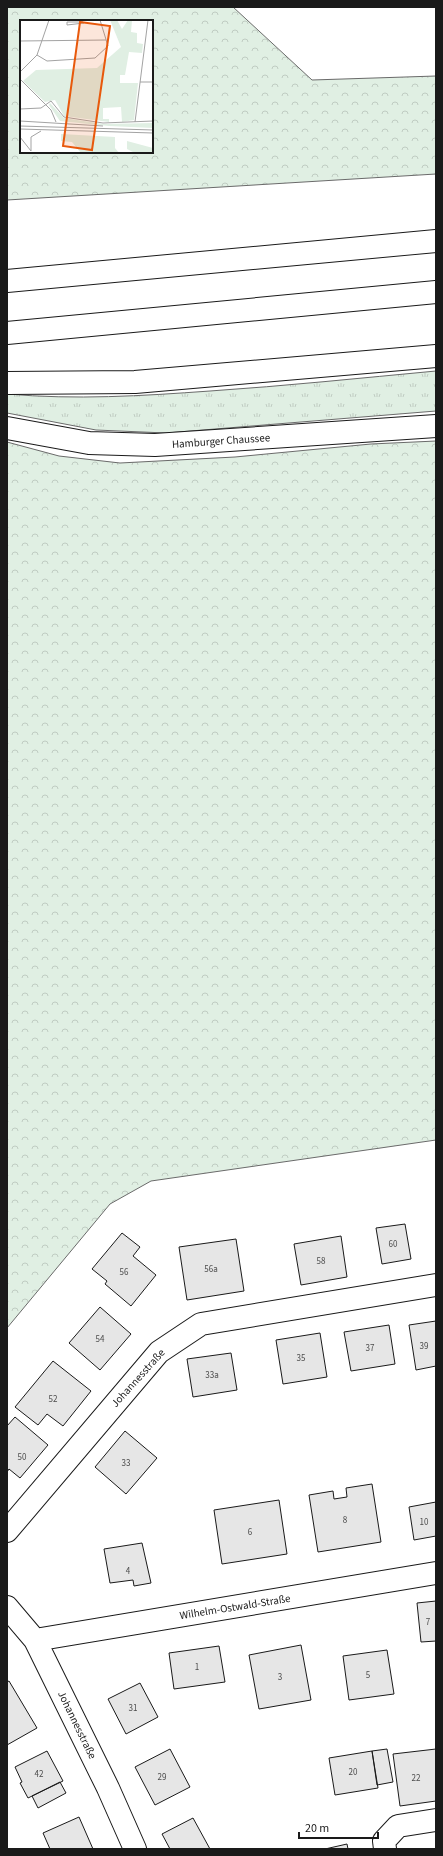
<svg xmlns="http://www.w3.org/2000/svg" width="443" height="1856" font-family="'Source Sans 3',sans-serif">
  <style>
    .grass { fill: url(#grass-tufts); stroke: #6a6a6a }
    .forest { fill: url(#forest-crowns); stroke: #6a6a6a; fill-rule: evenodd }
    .building { fill: #e6e6e6; stroke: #1a1a1a }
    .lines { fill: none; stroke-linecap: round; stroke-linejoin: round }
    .street-casing { stroke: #1a1a1a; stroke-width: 24 }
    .highway-casing { stroke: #1a1a1a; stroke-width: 24 }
    .street { stroke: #fff; stroke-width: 22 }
    .highway { stroke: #fff; stroke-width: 22 }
    .labels { text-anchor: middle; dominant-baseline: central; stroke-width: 3; stroke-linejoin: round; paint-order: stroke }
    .number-label { font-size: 9px; fill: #4d4d4d }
    .street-label { font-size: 11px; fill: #1a1a1a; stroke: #fff }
    .inset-road { fill: none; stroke: #a3a3a3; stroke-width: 1 }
    .view { fill: #e8590c; fill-opacity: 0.15; stroke: #e8590c; stroke-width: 2 }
    .inset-edge { fill: none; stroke: #1a1a1a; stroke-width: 2 }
  </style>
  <defs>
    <pattern id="grass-tufts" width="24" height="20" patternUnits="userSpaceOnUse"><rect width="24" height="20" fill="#e0efe3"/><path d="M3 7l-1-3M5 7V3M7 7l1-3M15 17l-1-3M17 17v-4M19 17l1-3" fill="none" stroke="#c0ccc2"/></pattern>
    <pattern id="forest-crowns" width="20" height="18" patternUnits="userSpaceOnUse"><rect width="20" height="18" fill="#e0efe3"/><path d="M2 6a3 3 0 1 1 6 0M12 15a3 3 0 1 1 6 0" fill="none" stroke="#c0ccc2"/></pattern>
  </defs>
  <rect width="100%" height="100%" fill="#fff"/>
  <path class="grass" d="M436,371V411L166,433L96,430L7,413V394C76,400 141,396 210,391C285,386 361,378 436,371Z"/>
  <path class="forest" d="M7,7H233L312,80L436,76V174L7,200ZM21,21H152V152H21Z
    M436,441V1140L151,1181L110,1204L7,1328V442L59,456L120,463L235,457L371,444Z"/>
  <path class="building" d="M405,1224L411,1259L382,1264L376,1228Z
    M122,1233L140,1247L133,1256L156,1275L131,1306L105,1284L107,1281L92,1269Z
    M341,1236L347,1277L301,1285L294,1244Z
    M236,1239L244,1291L187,1300L179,1247Z
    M100,1307L131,1334L100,1370L69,1343Z
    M436,1321V1366L416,1370L409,1325Z
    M389,1325L395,1364L351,1371L344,1332Z
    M320,1333L327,1377L283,1384L276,1340Z
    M231,1353L237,1390L193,1397L187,1359Z
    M53,1361L91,1391L63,1426L47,1414L38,1425L15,1407Z
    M15,1417L48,1445L20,1478L9,1469L7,1472V1426Z
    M125,1431L157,1458L126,1494L95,1467Z
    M372,1484L381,1542L318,1552L309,1495L333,1491L334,1499L347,1497L346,1488Z
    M279,1500L287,1554L222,1564L214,1510Z
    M436,1502V1536L414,1540L409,1507Z
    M142,1543L151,1583L134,1586L133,1580L110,1583L104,1549Z
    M436,1601V1641L421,1642L417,1603Z
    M301,1645L311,1700L259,1709L249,1655Z
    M219,1646L225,1682L174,1689L169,1653Z
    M387,1650L394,1694L349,1700L343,1656Z
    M9,1681L37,1728L7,1745V1682Z
    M140,1683L158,1717L126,1734L108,1699Z
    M170,1749L190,1787L155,1805L135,1767Z
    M387,1749L393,1782L377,1785L372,1751Z
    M436,1749V1801L400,1806L393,1754Z
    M47,1751L63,1781L28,1798L20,1783L22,1782L15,1767Z
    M372,1751L378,1788L335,1795L329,1758Z
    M60,1782L66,1793L38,1808L32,1796Z
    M79,1817L93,1849H50L43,1833Z
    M193,1818L210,1849H170L162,1834Z
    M347,1844L348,1849H325Z"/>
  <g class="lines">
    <g class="street-casing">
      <path id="street" d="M7,428L89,443L155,445L436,426
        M7,1531L159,1352L201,1324L436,1285
        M7,1607L35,1640L108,1788L135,1849
        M35,1640L436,1573
        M385,1849L384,1841L398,1826L436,1820"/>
    </g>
    <g class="highway-casing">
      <path id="highway" d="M7,281L436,241
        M7,333L436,292
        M7,383L135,382L436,356"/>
    </g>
    <use href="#street" class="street"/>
    <use href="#highway" class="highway"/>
  </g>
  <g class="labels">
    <g class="number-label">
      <text x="393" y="1244">60</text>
      <text x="321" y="1261">58</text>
      <text x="211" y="1269">56a</text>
      <text x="124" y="1272">56</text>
      <text x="100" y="1339">54</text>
      <text x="424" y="1346">39</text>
      <text x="370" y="1348">37</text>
      <text x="301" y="1358">35</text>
      <text x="212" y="1375">33a</text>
      <text x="53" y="1399">52</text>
      <text x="22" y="1457">50</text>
      <text x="126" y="1463">33</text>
      <text x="345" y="1520">8</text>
      <text x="424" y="1522">10</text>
      <text x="250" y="1532">6</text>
      <text x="128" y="1571">4</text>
      <text x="428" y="1622">7</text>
      <text x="197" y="1667">1</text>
      <text x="368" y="1675">5</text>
      <text x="280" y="1677">3</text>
      <text x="133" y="1708">31</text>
      <text x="353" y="1772">20</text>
      <text x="39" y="1774">42</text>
      <text x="162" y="1777">29</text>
      <text x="416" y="1778">22</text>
    </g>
    <g class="street-label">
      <text transform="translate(221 441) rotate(-4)">Hamburger Chaussee</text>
      <text transform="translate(138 1378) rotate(-48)">Johannesstraße</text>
      <text transform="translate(235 1607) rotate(-9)">Wilhelm-Ostwald-Straße</text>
      <text transform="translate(77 1725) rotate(64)">Johannesstraße</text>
    </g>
  </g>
  <g transform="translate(20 20)">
    <rect width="133" height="133" fill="#fff"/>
    <path d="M30,83L44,98L83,104L133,103V108L89,106L40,101L29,85Z" fill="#e0efe3"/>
    <path d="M90,0H97L102,9L108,0H112L111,12L117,13V23L123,24L122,33L109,32L105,55H100V63H118L114,100L102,102L101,87L83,88V99H89V102L44,96L35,80L25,82L3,61L16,50L77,48L101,27ZM41,114L95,117V128L99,133H61L52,122L41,121ZM107,121L133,128V133H115L107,129Z" fill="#e0efe3"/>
    <path class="inset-road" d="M47,2H63L64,3L47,5ZM0,21L86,20M17,35L27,41L75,38L88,26L80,0M0,52L17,35L29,0M0,59L31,90L36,102M120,62H133M0,89L21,88L31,81L44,97L83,103L133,101M0,101L83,106M115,102L128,0M0,106L133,110M0,109L133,113M0,117L11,131M11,131V117L21,111"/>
    <path class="view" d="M60,2L90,6L72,130L43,126Z"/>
    <rect width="133" height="133" class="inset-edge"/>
  </g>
  <rect width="443" height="1856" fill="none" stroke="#1a1a1a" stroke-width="16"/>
  <path d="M299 1832v6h79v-6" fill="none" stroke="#1a1a1a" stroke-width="2"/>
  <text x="305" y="1832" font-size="12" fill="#1a1a1a" stroke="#ffffff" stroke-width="3" paint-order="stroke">20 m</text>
</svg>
